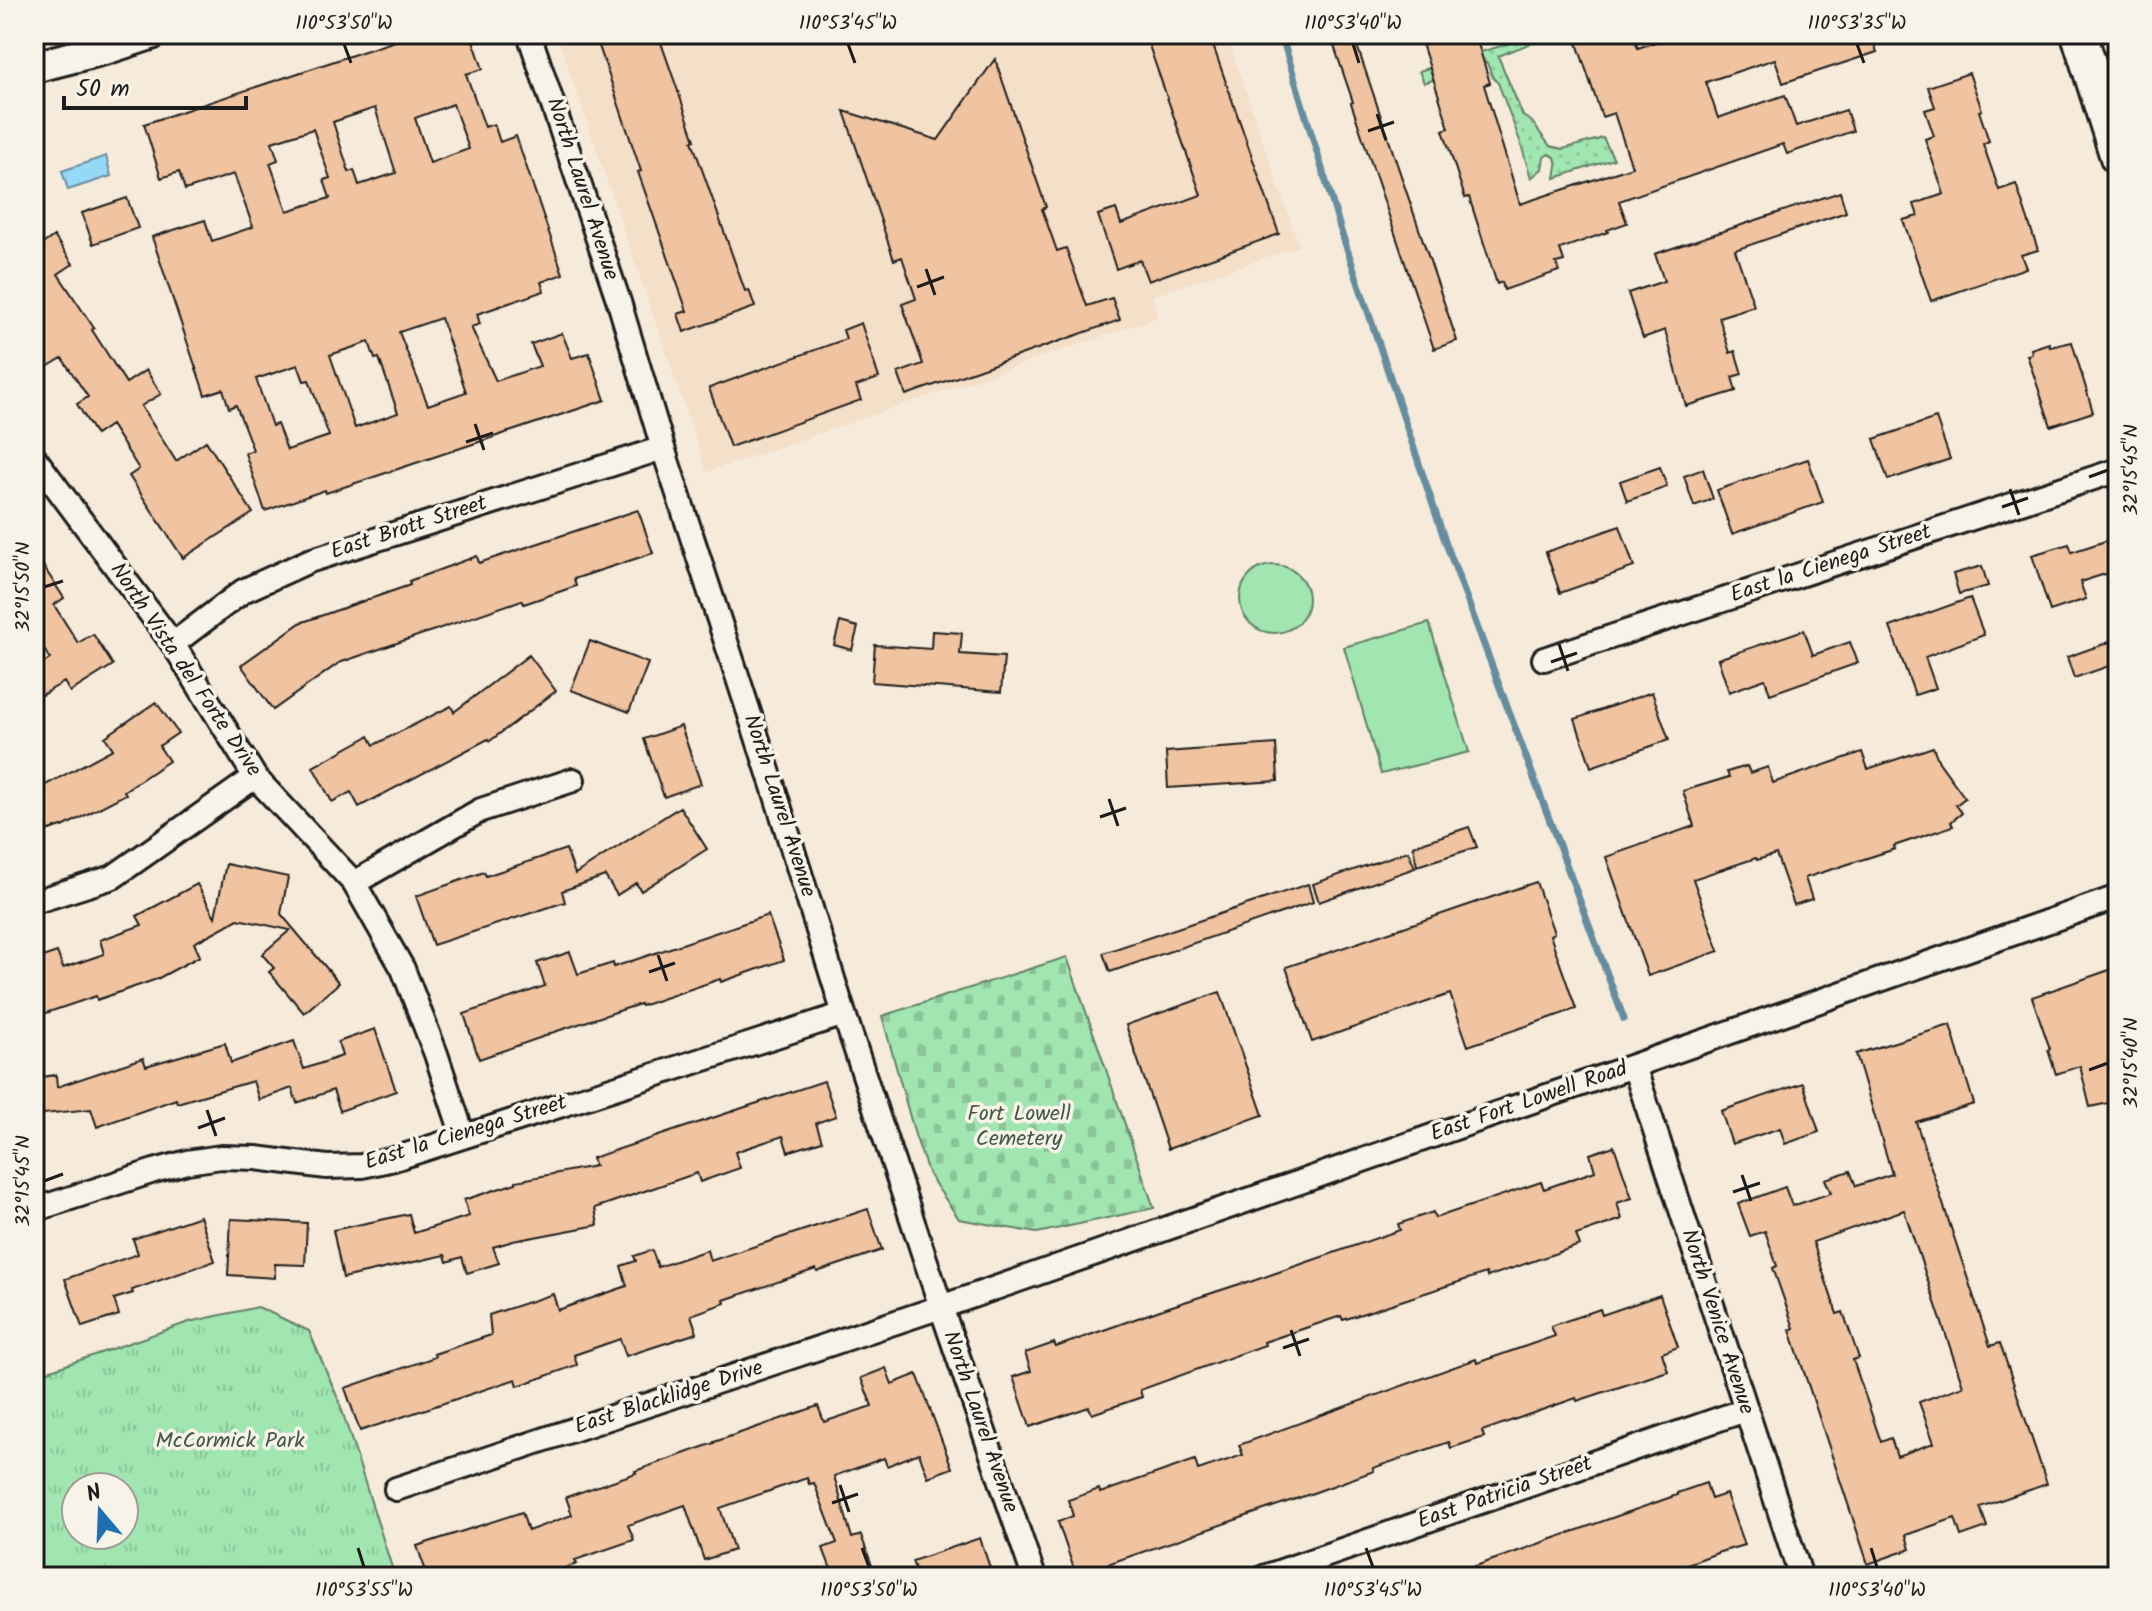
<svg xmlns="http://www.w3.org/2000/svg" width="2152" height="1611" font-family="Kalam,sans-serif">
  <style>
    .built { fill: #f4dfc9 }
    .grass { fill: url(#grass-dots); stroke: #5e8066; stroke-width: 2 }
    .cemetery { fill: url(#cemetery-stones); stroke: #5e8066; stroke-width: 2 }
    .park { fill: url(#park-tufts); stroke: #5e8066; stroke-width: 2; fill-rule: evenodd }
    .pitch { fill: #a1e5b0; stroke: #5e8066; stroke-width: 2 }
    .water { fill: #95d8f7; stroke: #658d9f; stroke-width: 2 }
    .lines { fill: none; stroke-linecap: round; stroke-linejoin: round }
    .stream { stroke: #658d9f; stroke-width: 7 }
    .building { fill: #f0c4a0; stroke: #1c1c1c; stroke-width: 2; fill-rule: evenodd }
    .street-casing { stroke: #1c1c1c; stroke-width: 28 }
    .secondary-casing { stroke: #1c1c1c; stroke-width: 36 }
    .primary-casing { stroke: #1c1c1c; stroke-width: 40 }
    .street { stroke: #f7f3e8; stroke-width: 22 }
    .secondary { stroke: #f7f3e8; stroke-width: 30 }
    .primary { stroke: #f7f3e8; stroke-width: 34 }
    .ticks { fill: none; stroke: #1c1c1c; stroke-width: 3 }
    .labels { text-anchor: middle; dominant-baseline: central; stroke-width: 7; stroke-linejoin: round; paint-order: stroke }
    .street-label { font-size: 22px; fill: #1c1c1c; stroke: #f7f3e8 }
    .park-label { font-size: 22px; fill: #445848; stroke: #f7f3e8 }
    .neatline { fill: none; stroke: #1c1c1c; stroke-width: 3 }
    .ticks-label { font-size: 20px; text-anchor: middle; fill: #1c1c1c }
  </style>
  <defs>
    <pattern id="grass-dots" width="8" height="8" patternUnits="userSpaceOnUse" patternTransform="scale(2)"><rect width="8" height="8" fill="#a1e5b0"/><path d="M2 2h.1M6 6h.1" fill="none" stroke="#8ac497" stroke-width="1.8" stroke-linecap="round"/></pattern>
    <pattern id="cemetery-stones" width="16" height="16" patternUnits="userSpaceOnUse" patternTransform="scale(2)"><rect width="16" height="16" fill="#a1e5b0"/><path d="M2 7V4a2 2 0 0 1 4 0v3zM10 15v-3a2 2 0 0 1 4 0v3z" fill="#8ac497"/></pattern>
    <pattern id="park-tufts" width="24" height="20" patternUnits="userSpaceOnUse" patternTransform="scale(2)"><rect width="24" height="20" fill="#a1e5b0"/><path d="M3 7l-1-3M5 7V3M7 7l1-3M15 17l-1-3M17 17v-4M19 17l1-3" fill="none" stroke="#8ac497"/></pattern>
  </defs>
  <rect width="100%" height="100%" fill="#f6eada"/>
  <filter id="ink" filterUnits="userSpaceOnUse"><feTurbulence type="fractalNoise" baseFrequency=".0125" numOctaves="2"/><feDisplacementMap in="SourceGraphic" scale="16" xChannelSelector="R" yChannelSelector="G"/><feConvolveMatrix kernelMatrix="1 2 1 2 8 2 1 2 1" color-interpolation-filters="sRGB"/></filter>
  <g filter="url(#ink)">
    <path class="built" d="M557,34H1226L1299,246L1152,296L1158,317L707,472Z"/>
    <path class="grass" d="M1540,34L1542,39L1498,56L1523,116L1532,122L1550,146L1563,149L1603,138L1614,159L1555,178L1557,166L1555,157L1549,154L1544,157L1542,169L1531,178L1520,141L1498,83L1493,78L1487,63L1483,62L1424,83L1419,71Z"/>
    <path class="cemetery" d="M1067,957L1154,1208L1037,1233L959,1219L929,1175L915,1135L882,1016Z"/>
    <path class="park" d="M258,1307L309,1331L339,1401L395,1577H34V1376L189,1322ZM76,1487H124V1535H76Z"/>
    <path class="pitch" d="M1240 599a34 34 0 1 1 68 0a34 34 0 1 1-68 0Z
      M1429,623L1469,752L1381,774L1344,647Z"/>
    <path class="water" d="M106,156L111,176L68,190L62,171Z"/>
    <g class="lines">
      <path class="stream" d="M1281,34L1341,231L1444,538L1624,1019"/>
    </g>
    <path class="building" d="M416,34H471L483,69L466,74L485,127L494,124L500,142L516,136L563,274L541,282L544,291L477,314L480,324L471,327L496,381L540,366L531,344L562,333L572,358L589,353L605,400L326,493L325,490L265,511L245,453L253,450L236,405L229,408L223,389L205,395L152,237L205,220L212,241L253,227L234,174L185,190L179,172L161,178L144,124ZM453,104L469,149L430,163L415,118ZM375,108L396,173L359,185L354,170L349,172L333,122ZM313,129L330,178L324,180L330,198L287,211L270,163L278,160L272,142ZM441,318L466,392L428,405L399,332ZM369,342L375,359L379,358L398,413L355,428L330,355ZM298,365L304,381L309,380L329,436L287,450L277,424L272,426L256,379Z
      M595,34H658L695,140L692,141L745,291L749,290L755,307L684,332L678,314L687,311L638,172L641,171Z
      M1145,34H1209L1279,234L1148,281L1140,260L1116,269L1098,215L1116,209L1121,224L1201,195Z
      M1330,34H1353L1457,341L1434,349L1351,103L1353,102Z
      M1419,34H1475L1490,83L1484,85L1520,204L1632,167L1614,113L1602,117L1575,37L1585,34H1633L1638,48L1679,34H1871L1877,52L1783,83L1775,59L1706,82L1718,118L1785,95L1796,126L1846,110L1853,131L1787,154L1783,144L1619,201L1627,223L1607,230L1608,232L1560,249L1564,261L1556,263L1559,271L1504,290L1502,282L1497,284L1469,197L1465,198L1443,130L1449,128Z
      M995,59L1046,207L1042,209L1057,251L1066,248L1087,306L1112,298L1120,320L906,395L898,373L923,364L902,304L916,299L902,257L894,260L844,111L938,140Z
      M1969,73L1982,110L1979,111L1989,141L1983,144L1999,190L2016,184L2038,250L2021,255L2026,268L1931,301L1903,220L1918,216L1914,204L1944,194L1925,139L1934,136L1925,110L1935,107L1928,87Z
      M1840,192L1846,212L1735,250L1754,306L1719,317L1730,353L1735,351L1742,374L1732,377L1736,391L1686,406L1665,330L1643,338L1628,293L1664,281L1655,254Z
      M127,198L138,228L93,244L82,213Z
      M54,236L73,264L58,274L94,328L92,330L126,383L146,370L161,394L141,406L176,461L206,441L253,513L183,558L129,476L139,469L111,425L96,435L77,404L88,397L62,358L47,367L34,348V250Z
      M861,323L879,378L856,386L861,400L730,447L709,388L846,339L843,330Z
      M2072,342L2093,412L2051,426L2027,355L2032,354L2031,349L2049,343L2050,347Z
      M1936,418L1950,459L1888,480L1874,439Z
      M1808,459L1823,502L1732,534L1717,490Z
      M1660,467L1667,487L1627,501L1620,481Z
      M1703,469L1713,499L1694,506L1684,476Z
      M638,510L653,553L574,579L576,586L524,604L522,600L339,663L273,710L241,665L300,623L410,585L409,581L477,556L479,563Z
      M1620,526L1634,567L1560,593L1546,552Z
      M2118,537V570L2080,582L2086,599L2050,611L2032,555L2069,544L2072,552Z
      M34,552L64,598L54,605L78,643L93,634L113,665L70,692L64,682L40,696L34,685V669L50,659L34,634Z
      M1982,566L1988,586L1959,594L1953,574Z
      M1970,598L1984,635L1925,657L1936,688L1915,695L1890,627Z
      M840,622L858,627L852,650L834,645Z
      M1804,630L1813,655L1850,642L1858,663L1770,694L1765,679L1729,692L1718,659Z
      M932,631L962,633L960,654L1004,657L1001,692L872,682L875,645L931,649Z
      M2118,639V663L2074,678L2067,657Z
      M590,641L648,663L629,712L571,690Z
      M529,655L556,691L490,741L488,739L359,807L351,792L332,802L313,767L369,736L374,745L451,706L454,712Z
      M1652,692L1669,740L1591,767L1575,719Z
      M156,702L178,733L159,746L169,761L124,791L126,794L63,827L62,826L34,835V791L113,749L105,737Z
      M681,726L701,784L664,797L644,739Z
      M1276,744L1278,781L1168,788L1166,752Z
      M1933,747L1939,762L1965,798L1956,805L1962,813L1951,822L1953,826L1894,846L1895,849L1805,878L1812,899L1794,905L1776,854L1757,860L1756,858L1693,879L1719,951L1648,976L1606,857L1694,826L1683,791L1729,777L1727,772L1747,766L1750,773L1768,767L1773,783L1862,752L1868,769Z
      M680,807L707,849L641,891L636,883L617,895L605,876L562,891L565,902L433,945L416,896L484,872L486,876L566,849L575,874Z
      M1469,827L1477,847L1417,866L1413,846Z
      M1408,851L1415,868L1319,902L1313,884Z
      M226,864L288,877L281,914L339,983L304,1013L269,972L274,968L262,954L290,930L238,919L194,943L200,956L157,979L97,1000L96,996L34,1017V960L57,952L63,968L104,954L100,940L142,925L137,916L197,884L215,917Z
      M1536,882L1554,933L1550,935L1576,1009L1468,1046L1450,994L1312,1042L1286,967Z
      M1308,884L1313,902L1110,972L1103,953Z
      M768,915L784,960L721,982L720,979L641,1006L640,1004L548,1034V1035L479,1059L464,1014L545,986L537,963L570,952L578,974L613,963L614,967Z
      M2118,967V1101L2090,1107L2080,1066L2056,1074L2048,1050L2050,1049L2032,997Z
      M1220,992L1263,1115L1168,1149L1126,1025Z
      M1950,1025L1974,1104L1916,1122L1990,1346L2000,1343L2047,1484L1980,1507L1987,1527L1961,1536L1955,1518L1906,1535L1910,1549L1868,1564L1790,1330L1794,1328L1773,1268L1777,1266L1765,1231L1750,1236L1738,1204L1785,1187L1792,1206L1831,1193L1825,1179L1850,1171L1856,1186L1892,1174L1856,1054ZM1904,1210L1963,1386L1919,1402L1934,1443L1897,1456L1891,1438L1881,1442L1853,1360L1859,1358L1843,1312L1837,1314L1813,1242Z
      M375,1029L396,1091L340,1111L333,1090L297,1103L292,1088L259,1100L253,1081L177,1103L176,1099L97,1127L91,1109L34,1115V1078L56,1075L57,1087L143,1058L146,1066L225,1043L231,1063L294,1041L304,1069L342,1056L338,1042Z
      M824,1081L836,1116L816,1123L822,1141L788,1152L783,1136L735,1152L740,1168L700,1182L697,1173L595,1208L598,1225L513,1241L493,1247L499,1263L467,1273L462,1257L447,1262L445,1255L343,1278L333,1230L409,1214L414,1233L469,1216L464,1200L516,1183V1181L595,1166L592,1158Z
      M1803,1083L1819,1132L1785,1144L1780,1128L1732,1144L1721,1111Z
      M1614,1146L1632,1198L1617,1203L1622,1219L1576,1235L1580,1245L1487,1277L1486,1273L1343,1320L1341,1316L1264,1342L1265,1345L1140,1390L1142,1397L1092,1414L1089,1407L1030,1427L1013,1377L1031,1371L1025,1353L1054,1343L1056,1347L1163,1309L1243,1283L1244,1284L1400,1230L1398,1224L1433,1212L1435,1218L1541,1182L1544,1189L1595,1171L1590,1154Z
      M868,1209L882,1250L817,1272L816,1269L724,1300L725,1303L691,1315L697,1333L626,1356L620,1339L574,1355L577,1365L518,1386L516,1379L360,1431L345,1388L435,1357L434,1354L491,1335L489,1315L553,1294L558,1310L627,1286L621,1266L636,1261L634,1256L652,1250L658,1267L707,1250L710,1261Z
      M200,1216L215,1261L132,1290L133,1293L114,1299L119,1315L82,1327L65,1279L138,1254L133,1239Z
      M231,1219L307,1223L305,1265L275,1264V1278L228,1275Z
      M1660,1295L1678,1347L1662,1353L1668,1371L1577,1401L1576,1398L1482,1431L1484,1437L1451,1448L1449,1442L1373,1468L1374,1471L1313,1493L1076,1575L1058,1522L1073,1516L1068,1500L1099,1489L1100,1493L1195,1460L1198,1470L1243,1455L1239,1445L1476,1359L1477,1363L1555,1336L1551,1326L1600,1309L1602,1315Z
      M886,1368L892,1384L917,1374L952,1468L928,1477L919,1453L887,1466L884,1458L834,1476L852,1538L861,1535L876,1577H834L823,1548L837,1543L814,1483L809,1484L807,1478L720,1508L734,1550L704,1560L685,1505L628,1525L634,1540L575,1560L577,1564L540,1577H428L417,1546L522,1512L528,1531L572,1515L566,1497L636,1473L635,1471L714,1443V1442L818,1406L824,1422L872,1406L861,1378Z
      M1706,1483L1711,1499L1726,1494L1744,1545L1720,1552L1652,1577H1453V1574L1677,1495V1493Z
      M980,1538L993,1577H918L912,1561Z"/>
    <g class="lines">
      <g class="street-casing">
        <path id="street" d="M529,34L619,302L663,448L772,783L844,1014L941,1307L1034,1577
          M34,457L173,644L255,777L354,883L403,969L436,1054L463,1136
          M173,644L243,591L309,561L663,448
          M1544,659L2118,470
          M354,883L481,810L573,780
          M34,902L113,877L255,777
          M1634,1066L1801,1577
          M34,1210L154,1171L187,1162L221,1157L256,1158L327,1167L362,1166L394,1159L844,1014
          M396,1489L941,1307L2118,897
          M1264,1577L1745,1410"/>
      </g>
      <g class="secondary-casing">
        <path id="secondary" d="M34,67L108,48L151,34"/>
      </g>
      <g class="primary-casing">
        <path id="primary" d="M2079,34L2118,157"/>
      </g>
      <use href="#street" class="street"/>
      <use href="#secondary" class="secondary"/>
      <use href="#primary" class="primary"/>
    </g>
  </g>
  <path class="ticks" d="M344,44L351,63M848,44L855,63M1353,44L1359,63M1857,44L1864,63M1377,114L1386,140M1368,131L1394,122M926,269L935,295M917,287L944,277M475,424L484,450M466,442L493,433M2089,477L2108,470M2010,489L2019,515M2002,507L2028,498M44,587L63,581M1559,644L1568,671M1551,662L1577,653M1109,799L1118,826M1100,817L1126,808M658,955L667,981M649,972L675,963M2089,1070L2108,1063M207,1110L216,1136M198,1128L225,1118M1742,1175L1751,1201M44,1181L63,1174M1733,1192L1760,1183M1291,1330L1300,1356M1283,1348L1309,1339M840,1485L849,1512M832,1503L858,1494M358,1548L364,1567M862,1548L869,1567M1366,1548L1373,1567M1871,1548L1877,1567"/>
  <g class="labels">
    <g class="street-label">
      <text transform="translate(582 189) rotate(72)">North Laurel Avenue</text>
      <text transform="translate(409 528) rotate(-18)">East Brott Street</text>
      <text transform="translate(1831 564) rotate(-18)">East la Cienega Street</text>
      <text transform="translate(185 670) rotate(56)">North Vista del Forte Drive</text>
      <text transform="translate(779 806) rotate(72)">North Laurel Avenue</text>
      <text transform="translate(1529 1102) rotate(-19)">East Fort Lowell Road</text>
      <text transform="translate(466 1133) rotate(-17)">East la Cienega Street</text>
      <text transform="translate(1717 1322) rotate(72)">North Venice Avenue</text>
      <text transform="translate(669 1398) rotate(-18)">East Blacklidge Drive</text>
      <text transform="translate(980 1422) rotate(71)">North Laurel Avenue</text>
      <text transform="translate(1505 1493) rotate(-19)">East Patricia Street</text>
    </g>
    <g class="park-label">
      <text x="1019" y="1114">Fort Lowell<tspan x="1019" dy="25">Cemetery</tspan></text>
      <text x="230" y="1441">McCormick Park</text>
    </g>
  </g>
  <rect width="2152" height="1611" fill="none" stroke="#f7f3e8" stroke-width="88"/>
  <g transform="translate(100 1511) rotate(341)"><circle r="38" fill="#f7f3e8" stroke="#9f9d96" stroke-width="2"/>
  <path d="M0-6L14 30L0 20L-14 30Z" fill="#1f6fb2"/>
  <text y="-12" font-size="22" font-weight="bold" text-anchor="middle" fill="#1c1c1c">N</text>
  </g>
  <path d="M64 96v12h182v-12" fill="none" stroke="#1c1c1c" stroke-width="4"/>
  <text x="76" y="96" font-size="24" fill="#1c1c1c" stroke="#f7f3e8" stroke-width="6" paint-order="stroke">50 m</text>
  <rect x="44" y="44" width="2064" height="1523" class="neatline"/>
  <g class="ticks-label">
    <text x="344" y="29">110°53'50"W</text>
    <text x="848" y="29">110°53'45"W</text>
    <text x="1353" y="29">110°53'40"W</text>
    <text x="1857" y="29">110°53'35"W</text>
    <text transform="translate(2130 470) rotate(-90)" y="7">32°15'45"N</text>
    <text transform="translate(22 587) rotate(-90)" y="7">32°15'50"N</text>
    <text transform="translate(2130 1063) rotate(-90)" y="7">32°15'40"N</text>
    <text transform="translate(22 1181) rotate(-90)" y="7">32°15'45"N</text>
    <text x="364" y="1596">110°53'55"W</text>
    <text x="869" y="1596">110°53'50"W</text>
    <text x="1373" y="1596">110°53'45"W</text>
    <text x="1877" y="1596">110°53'40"W</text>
  </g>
</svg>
